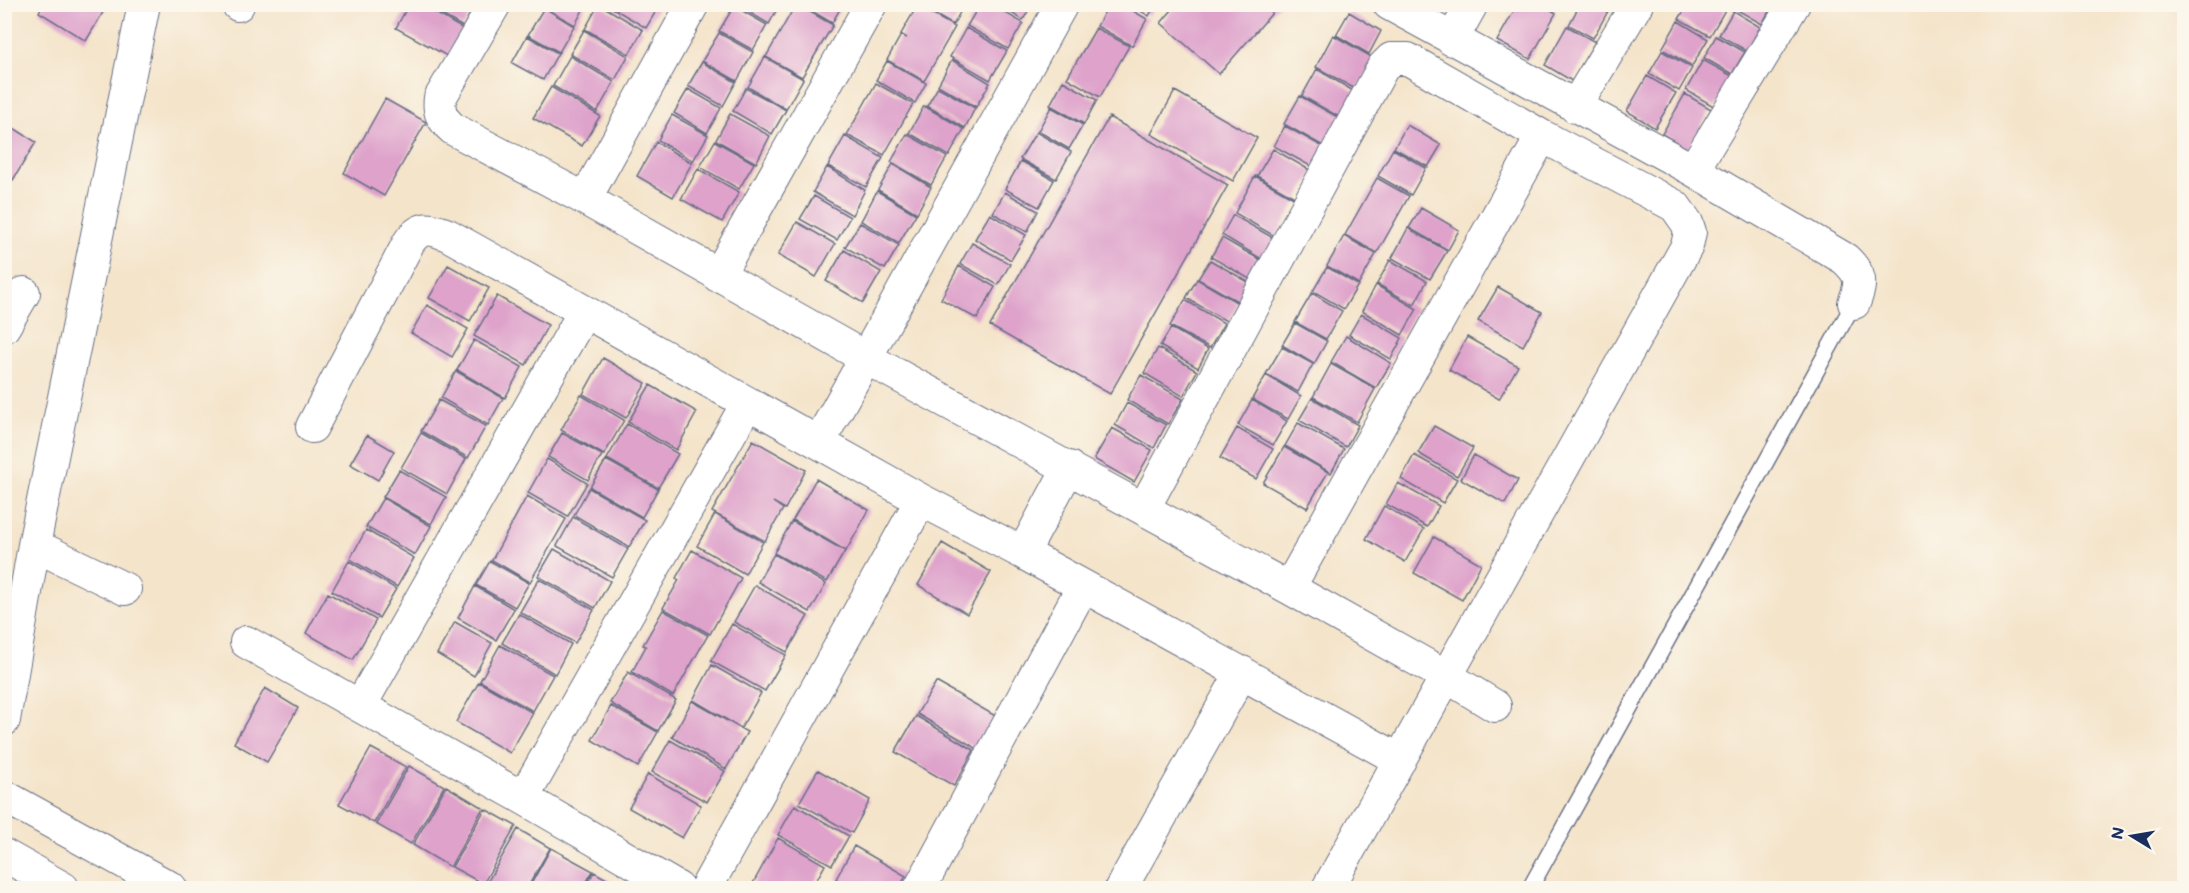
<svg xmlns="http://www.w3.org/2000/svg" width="2189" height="893" font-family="Mali,sans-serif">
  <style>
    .building { fill: #dea2cb }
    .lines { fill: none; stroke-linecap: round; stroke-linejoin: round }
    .lane-casing { stroke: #676e84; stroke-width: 18 }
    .street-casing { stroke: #676e84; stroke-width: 34 }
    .lane { stroke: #fff; stroke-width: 15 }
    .street { stroke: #fff; stroke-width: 32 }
  </style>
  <rect width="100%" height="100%" fill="#fbf7ec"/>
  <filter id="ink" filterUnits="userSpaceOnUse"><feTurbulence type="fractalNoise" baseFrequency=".0167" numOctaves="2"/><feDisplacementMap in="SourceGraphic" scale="12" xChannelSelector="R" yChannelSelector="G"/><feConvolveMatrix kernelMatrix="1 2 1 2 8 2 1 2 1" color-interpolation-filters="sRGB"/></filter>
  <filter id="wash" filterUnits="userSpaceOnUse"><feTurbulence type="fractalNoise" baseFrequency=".008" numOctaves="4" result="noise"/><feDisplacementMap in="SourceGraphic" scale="24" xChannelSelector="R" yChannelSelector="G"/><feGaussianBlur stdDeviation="1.35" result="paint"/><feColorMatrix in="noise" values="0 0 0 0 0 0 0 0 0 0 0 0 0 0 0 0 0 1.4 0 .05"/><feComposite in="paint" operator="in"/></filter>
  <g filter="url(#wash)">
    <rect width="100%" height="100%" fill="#f4e4ca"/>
    <g id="blocks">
      <path class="building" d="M43,4H108L86,41L39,12Z
        M409,4H420L463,29L447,56L396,28Z
        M423,4H475L463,27Z
        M546,4H586L575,25L548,10L574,26L559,52L528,35Z
        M599,4L643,30L629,54L585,29Z
        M606,4H657L659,6L646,28Z
        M735,4H780L769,24Z
        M796,4L833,25L802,77L766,57Z
        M800,4H843L832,23Z
        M980,4H990L1023,23L1008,49L967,26Z
        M996,4H1032L1023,20Z
        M1109,4H1121L1147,19L1132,46L1097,26Z
        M1129,4H1156L1149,16Z
        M1177,4H1280L1219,74L1161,23Z
        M1518,4H1541L1556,13L1530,59L1497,41Z
        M1580,4H1612L1593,38L1569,25Z
        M1688,4H1715L1725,10L1710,36L1679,19Z
        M1733,4H1773L1762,24L1732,7Z
        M918,5H964L953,25Z
        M734,6L767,25L753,50L719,31Z
        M917,6L955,27L924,81L887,60L901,35L907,38L901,34Z
        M1733,11L1760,27L1747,51L1719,35Z
        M1349,12L1381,31L1369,54L1336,35Z
        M1678,21L1708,39L1692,66L1662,49Z
        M1567,26L1595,42L1572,81L1545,65Z
        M966,28L1007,51L990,80L950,57Z
        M1096,28L1129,46L1100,97L1067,78Z
        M584,30L628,56L615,80L570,54Z
        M719,33L753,52L737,81L702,61Z
        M1333,35L1375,59L1357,90L1316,67Z
        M527,36L558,53L543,80L512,63Z
        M1716,36L1745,52L1732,74L1704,58Z
        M1662,51L1692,68L1679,91L1649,74Z
        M570,56L614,82L597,112L553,86Z
        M765,57L803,79L786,109L748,87Z
        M952,60L990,83L976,107L938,85Z
        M1703,60L1732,76L1715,107L1686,90Z
        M887,61L926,83L915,103L876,80Z
        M702,62L736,82L723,106L688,86Z
        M1317,69L1355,92L1341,118L1302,96Z
        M1647,76L1676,93L1655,128L1627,111Z
        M1063,81L1097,100L1084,124L1050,105Z
        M876,83L913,104L884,155L847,135Z
        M551,87L600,116L582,146L533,118Z
        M938,87L975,108L965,128L927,106Z
        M746,88L786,110L772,134L733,111Z
        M688,89L721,108L707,133L674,113Z
        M1175,91L1257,138L1233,181L1151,134Z
        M1685,94L1711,109L1688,149L1662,134Z
        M1300,96L1341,119L1325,147L1284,124Z
        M385,99L426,122L384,196L344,173Z
        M924,106L964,129L949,156L909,133Z
        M1051,107L1083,125L1069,149L1038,131Z
        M730,114L770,136L756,163L716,140Z
        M672,115L708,135L693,161L658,140Z
        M1109,117L1228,185L1110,394L990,326Z
        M4,122L36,142L13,180L4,175Z
        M1407,125L1441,145L1428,167L1394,148Z
        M1285,126L1325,148L1314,168L1274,146Z
        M1036,132L1071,152L1056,179L1020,159Z
        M907,134L947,157L931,185L891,162Z
        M845,136L883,158L866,187L828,166Z
        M715,141L754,163L739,189L700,167Z
        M656,142L692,163L673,197L637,176Z
        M1273,149L1313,172L1298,199L1257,176Z
        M1393,149L1426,168L1411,195L1378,176Z
        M1021,161L1054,180L1039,207L1005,189Z
        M893,164L931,187L917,213L878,190Z
        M827,167L865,190L852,215L813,192Z
        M698,169L739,192L722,222L681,199Z
        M1255,176L1297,200L1276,237L1235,213Z
        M1377,178L1409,196L1377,253L1345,235Z
        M877,191L916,214L899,243L861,221Z
        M1005,192L1038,211L1027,232L993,213Z
        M814,196L850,217L837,240L800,219Z
        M1421,208L1459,230L1448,250L1409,228Z
        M990,214L1026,235L1011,260L975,239Z
        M1233,215L1277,240L1265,261L1222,235Z
        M797,222L835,244L816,277L778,255Z
        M860,223L899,245L885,269L845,247Z
        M1408,228L1447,251L1430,279L1392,258Z
        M1344,236L1376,254L1359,284L1327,266Z
        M1222,238L1264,262L1253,281L1211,257Z
        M972,243L1010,264L998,285L960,264Z
        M844,250L881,272L863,303L826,281Z
        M1210,260L1250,283L1239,302L1198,279Z
        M1390,260L1427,281L1414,305L1377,284Z
        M448,265L489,288L470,321L429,298Z
        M959,266L995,287L977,319L941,299Z
        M1327,267L1358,285L1344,309L1313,291Z
        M1197,279L1238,303L1228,322L1186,298Z
        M1376,285L1417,309L1402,335L1362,311Z
        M1498,287L1542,312L1523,346L1478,321Z
        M1312,293L1342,311L1326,339L1295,322Z
        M497,296L548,325L526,365L474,336Z
        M1185,300L1224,323L1210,348L1170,326Z
        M427,305L468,329L452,357L411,333Z
        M1361,314L1402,338L1391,359L1349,335Z
        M1295,323L1327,341L1314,364L1282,345Z
        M1171,328L1208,349L1198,368L1160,346Z
        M1346,336L1391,363L1376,388L1331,362Z
        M1467,337L1518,366L1499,399L1449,370Z
        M474,340L522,367L505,398L457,370Z
        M1282,347L1313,364L1298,392L1266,374Z
        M1158,348L1197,371L1183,396L1144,373Z
        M603,358L646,383L626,418L583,394Z
        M1331,364L1375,389L1357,422L1313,397Z
        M456,371L503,398L488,425L441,398Z
        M1141,375L1183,399L1168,424L1127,400Z
        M1266,375L1301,396L1288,419L1252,399Z
        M650,385L697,412L676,450L628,422Z
        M581,395L624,420L604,455L561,430Z
        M1312,398L1358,425L1346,447L1299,420Z
        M439,400L486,426L468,458L421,431Z
        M1252,400L1287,421L1273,445L1238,425Z
        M1127,403L1166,425L1154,448L1115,425Z
        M1298,423L1344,449L1331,473L1285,446Z
        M627,424L678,454L658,488L607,459Z
        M1434,426L1473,448L1457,476L1418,453Z
        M1112,428L1152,450L1134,482L1094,459Z
        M1237,428L1273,449L1256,479L1220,458Z
        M421,433L466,459L447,494L401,468Z
        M562,433L602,455L588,480L548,457Z
        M367,435L394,451L378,480L350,464Z
        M753,440L806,470L785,509L773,502L783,509L765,541L712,512Z
        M1284,447L1328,472L1307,508L1263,483Z
        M1414,455L1457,479L1443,503L1401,479Z
        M1474,455L1518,480L1505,504L1461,479Z
        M547,459L587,483L568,516L528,493Z
        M606,460L658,489L642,517L590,487Z
        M399,470L446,497L431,524L383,497Z
        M816,479L869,510L846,551L793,520Z
        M1398,483L1439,506L1427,527L1386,504Z
        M589,488L645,520L629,547L574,515Z
        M527,496L566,519L530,582L492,560Z
        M383,498L431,526L415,555L366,527Z
        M1384,506L1424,529L1405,562L1366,539Z
        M715,514L763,542L745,574L697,546Z
        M573,517L628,549L612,577L557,546Z
        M792,521L845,551L827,582L774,553Z
        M366,530L414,558L397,587L350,559Z
        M1434,537L1481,564L1462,600L1414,573Z
        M942,543L991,572L967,614L918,585Z
        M554,549L610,581L595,608L538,576Z
        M692,550L741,578L710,634L663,608L679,580L676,578Z
        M774,554L826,584L810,612L758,582Z
        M349,561L396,589L379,618L332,591Z
        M490,561L529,583L515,607L476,585Z
        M539,579L594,610L575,643L520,612Z
        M755,585L808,616L787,652L734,622Z
        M475,586L514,609L496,640L458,618Z
        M328,593L376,620L353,660L306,633Z
        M663,610L708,635L673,696L632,672L646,646L643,645Z
        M519,614L571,644L555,674L502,643Z
        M455,622L492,643L474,676L437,654Z
        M732,624L786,655L765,691L711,661Z
        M500,645L553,675L533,711L480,681Z
        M712,665L761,693L741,728L693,700Z
        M628,672L676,700L658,731L610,703Z
        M479,682L533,713L510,753L456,722Z
        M936,682L999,718L981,751L917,714Z
        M265,688L298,708L267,762L234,743Z
        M692,701L747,732L726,769L672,737Z
        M611,706L658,732L638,767L592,740Z
        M916,716L974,750L954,786L895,752Z
        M670,740L725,771L707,802L652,772Z
        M371,748L406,767L374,823L339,804Z
        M409,766L444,786L411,844L376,824Z
        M818,770L870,800L852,833L799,803Z
        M648,774L701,805L682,838L629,808Z
        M446,786L483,808L450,867L413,845Z
        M795,805L849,836L832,865L778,835Z
        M485,809L516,826L483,884L452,867Z
        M518,829L550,848L527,888H489L485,886Z
        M778,838L825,865L812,888H754L751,887Z
        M854,846L906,876L899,888H853L836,879Z
        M551,848L593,871L583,888H529Z
        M594,872L623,888H585Z"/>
    </g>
  </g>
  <g filter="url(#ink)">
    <use href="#blocks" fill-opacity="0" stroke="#676e84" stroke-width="1.5"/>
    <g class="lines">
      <g class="lane-casing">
        <path id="lane" d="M1530,888L1854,303"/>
      </g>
      <g class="street-casing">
        <path id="street" d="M238,4V5
          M495,4L440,98C438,112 442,119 453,129L585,199L866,358L1289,588L1446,676L1495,706
          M1389,4L1693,170L1845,259C1862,275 1862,282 1854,303
          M1452,40L1472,4
          M1575,107L1637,4
          M1693,170L1794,4
          M585,199L693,4
          M718,276L871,4
          M4,327L24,293
          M312,427L409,242C421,225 431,228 448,235L921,500
          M819,442L1062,4
          M1144,508L1383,67L1391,59H1408L1542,136L1675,206L1687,223L1690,232L1687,246L1328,888
          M34,545L125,589
          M1023,553L1069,467
          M1289,588L1542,136
          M246,642L523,798L678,888
          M360,706L584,312
          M4,720L34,545L144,4
          M4,796L171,888
          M523,798L747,404
          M4,855L63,888
          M706,888L921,500L1023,553L1400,760
          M920,888L1083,586
          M1121,888L1242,672"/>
      </g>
      <use href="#lane" class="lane"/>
      <use href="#street" class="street"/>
    </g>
  </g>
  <rect width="2189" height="893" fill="none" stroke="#fbf7ec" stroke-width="24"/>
  <g transform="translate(2132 836) rotate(281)" stroke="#fbf7ec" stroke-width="4.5" paint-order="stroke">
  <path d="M0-4.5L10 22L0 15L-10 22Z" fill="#1b2f5e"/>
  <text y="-9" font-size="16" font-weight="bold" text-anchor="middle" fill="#1b2f5e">N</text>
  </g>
</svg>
